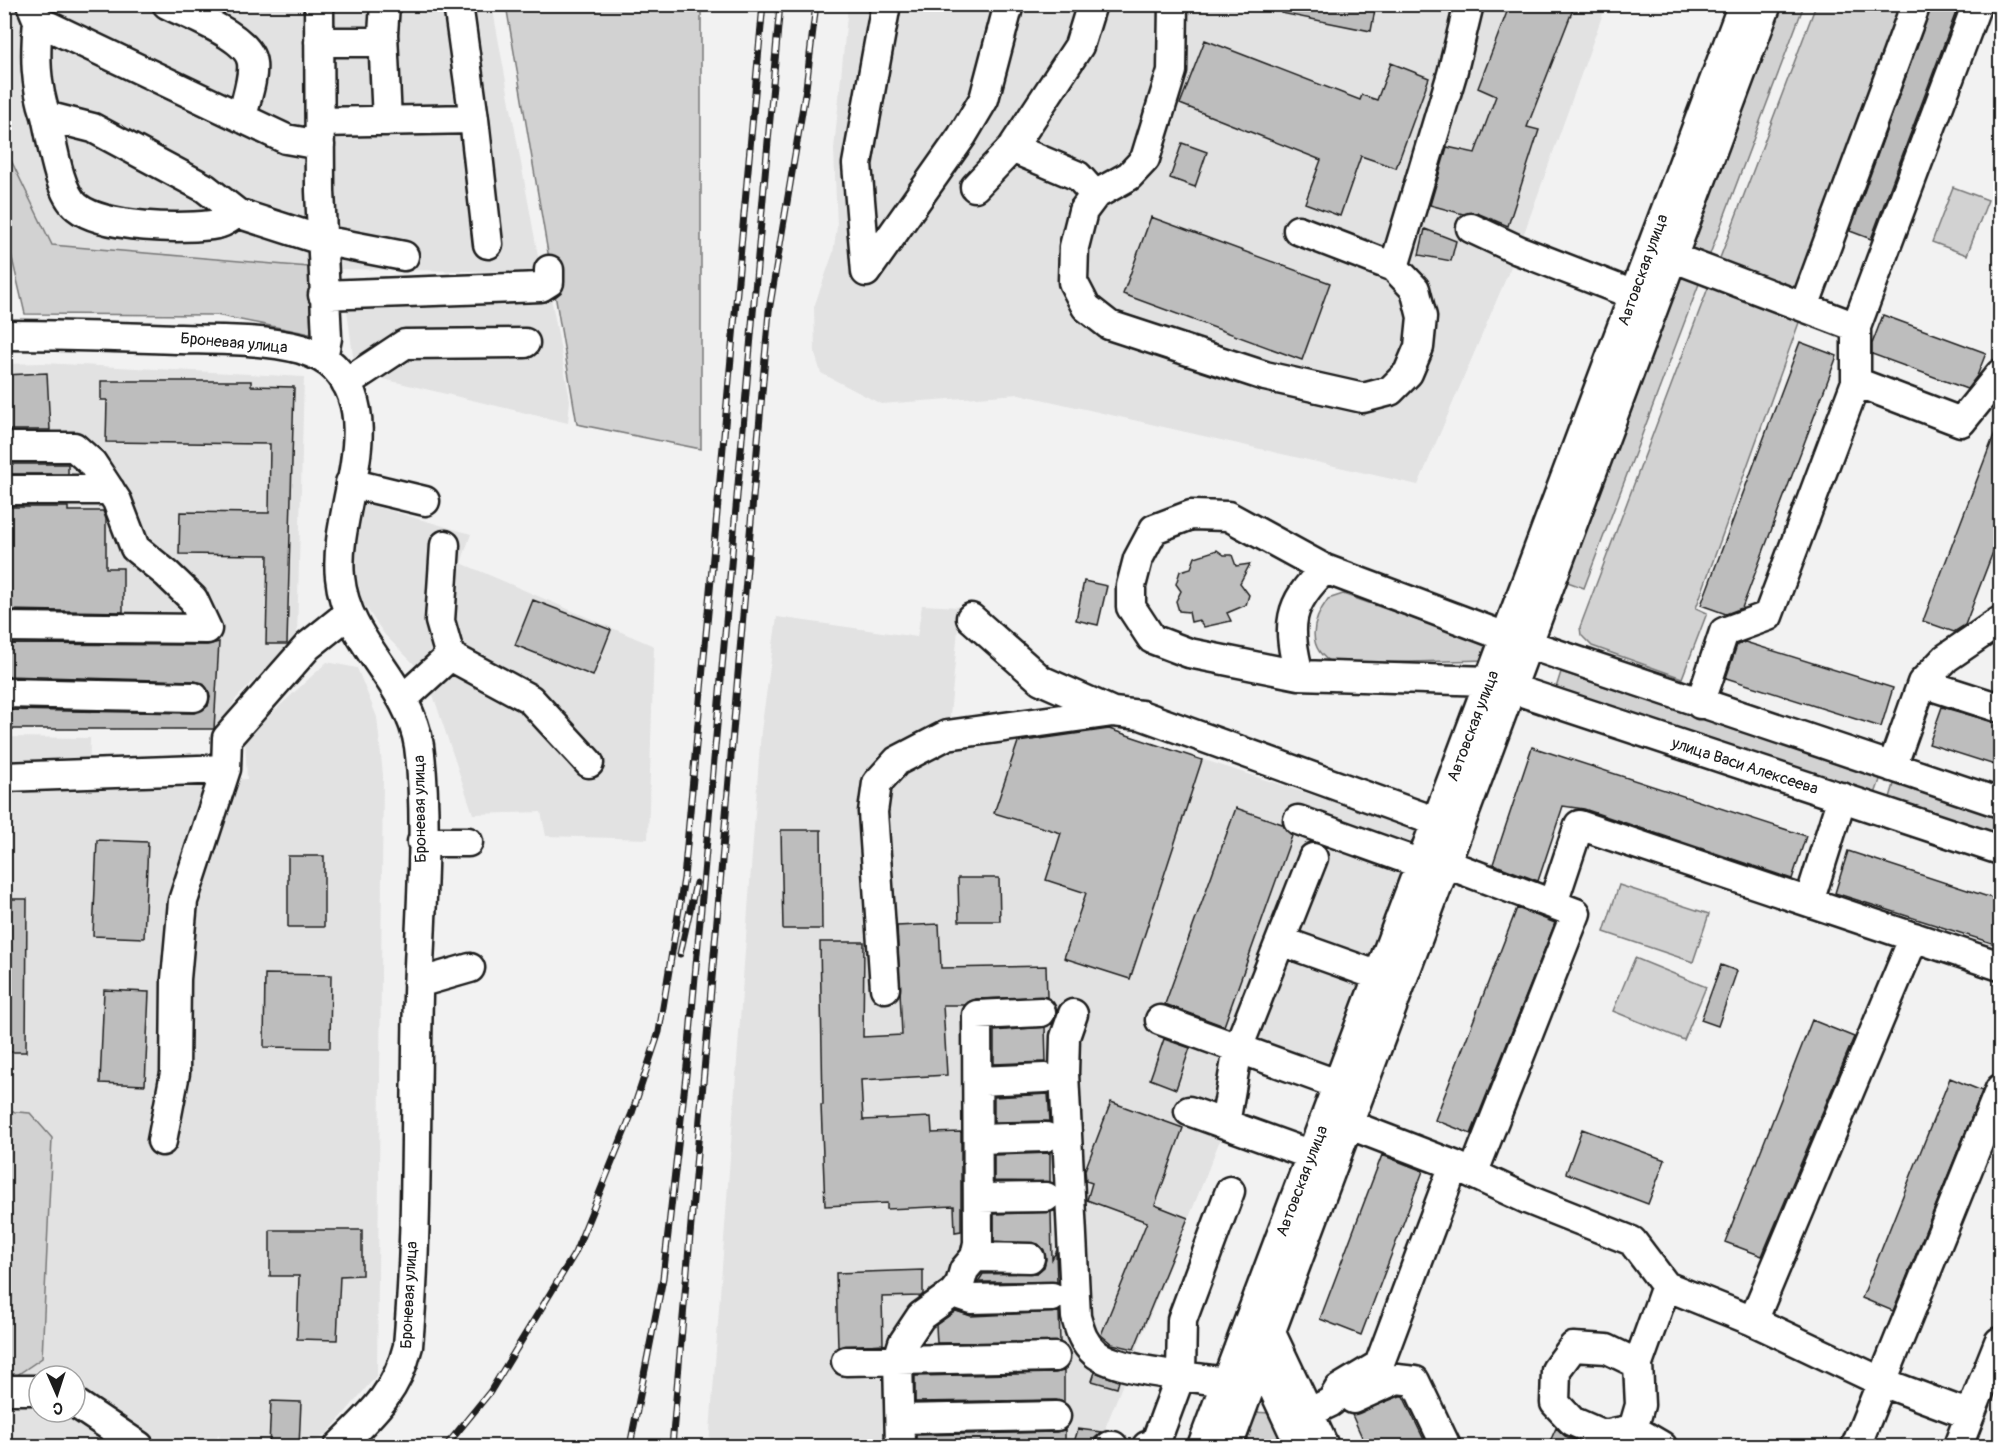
<svg xmlns="http://www.w3.org/2000/svg" width="2005" height="1451" font-family="Pangolin,sans-serif">
  <style>
    .built { fill: #e2e2e2; fill-rule: evenodd }
    .green { fill: #d2d2d2; stroke: #777; stroke-width: 1.5 }
    .building { fill: #bdbdbd; stroke: #1c1c1c; stroke-width: 1.5 }
    .lines { fill: none; stroke-linecap: round; stroke-linejoin: round }
    .minor-casing { stroke: #1c1c1c; stroke-width: 33 }
    .minor { stroke: #fff; stroke-width: 28 }
    .rail-casing { stroke: #1c1c1c; stroke-width: 7 }
    .rail { stroke: #fff; stroke-width: 4.5; stroke-dasharray: 14; stroke-linecap: butt }
    .labels { text-anchor: middle; dominant-baseline: central; stroke-width: 6; stroke-linejoin: round; paint-order: stroke }
    .street-label { font-size: 16px; fill: #1c1c1c; stroke: #fff }
  </style>
  <rect width="100%" height="100%" fill="#f2f2f2"/>
  <filter id="ink" filterUnits="userSpaceOnUse"><feTurbulence type="fractalNoise" baseFrequency=".0167" numOctaves="2"/><feDisplacementMap in="SourceGraphic" scale="12" xChannelSelector="R" yChannelSelector="G"/><feConvolveMatrix kernelMatrix="1 2 1 2 8 2 1 2 1" color-interpolation-filters="sRGB"/></filter>
  <g filter="url(#ink)">
    <path class="built" d="M4,5H492L541,272L331,269L137,256L52,245L8,154L5,138Z
      M848,5H1606L1518,250L1418,485L1019,394L881,404L821,373L815,354L814,307L833,253L837,227L834,149Z
      M551,297L570,400L568,423L383,379L365,370L353,356L346,303Z
      M43,363L304,377L297,637L236,699L218,729L5,730L4,364Z
      M364,503L471,534L461,563L654,646L648,839L546,836L541,812L473,814L427,677L385,635L362,602L354,563Z
      M922,605L960,607L947,749L1068,734L1097,725L1420,830L1327,1071L1257,1047L1106,1426L1108,1446H709L761,731L777,617L917,637Z
      M327,662L357,668L377,717L383,775L377,1375L327,1434L309,1446H220L219,1434L209,1446H5V737L90,738L89,789L247,779L245,738ZM39,1376H75V1412H39Z"/>
    <path class="green" d="M506,5H701V449L577,424Z
      M1781,5H1804L1707,262L1688,254Z
      M1816,5H1903L1798,285L1790,291L1717,266Z
      M4,138L8,154L52,245L309,267L311,334L216,315L25,314L5,228Z
      M1953,187L1988,200L1967,255L1932,242Z
      M1682,268L1702,276L1584,588L1565,581Z
      M1711,280L1801,317L1696,608L1707,613L1682,678L1592,646L1581,635L1580,627Z
      M1343,594L1486,644L1490,648L1486,660L1334,664C1306,649 1311,622 1328,599Z
      M1561,672L1881,777L1874,797L1555,691Z
      M1895,781L2000,816V837L1889,801Z
      M1619,885L1709,914L1693,962L1604,932Z
      M1635,958L1706,987L1684,1040L1613,1011Z
      M5,1111L30,1113L52,1138L42,1358L17,1375L4,1374Z
      M1251,1412L1270,1413L1285,1446H1239Z"/>
    <path class="building" d="M1282,4H1376L1371,31L1281,13Z
      M1510,4H1575L1527,127L1539,130L1508,226L1477,213L1463,214L1430,205L1447,147L1475,153L1496,96L1478,88Z
      M1932,4H1959L1871,239L1850,231Z
      M1205,40L1360,100L1362,95L1377,100L1391,63L1429,78L1396,168L1361,156L1340,216L1305,203L1321,160L1180,104Z
      M1182,143L1207,152L1195,187L1170,178Z
      M1151,217L1330,283L1302,360L1123,294Z
      M1425,229L1456,241L1451,261L1419,255Z
      M1883,315L1986,353L1977,376L1967,389L1872,354V344Z
      M1800,342L1837,356L1742,608L1726,614L1701,605Z
      M47,373L50,430H4V375Z
      M101,381H251V386L294,387L287,644H266L268,555L179,554L180,512L269,513L270,444L106,442L107,400H101Z
      M1999,422L2001,531L1965,625L1954,632L1923,621Z
      M4,464H68V474H4Z
      M4,507H68V511H103L106,519V568H123V612L4,610Z
      M1217,550L1224,555H1232L1236,566L1250,564L1240,583L1249,595L1246,605L1227,613L1231,621L1204,627L1199,620L1191,622L1189,612L1179,611L1176,601L1181,591L1176,584L1180,571L1191,568L1195,557Z
      M1084,581L1107,586L1098,625L1076,620Z
      M533,600L611,630L593,676L515,645Z
      M219,642L214,729H4V710L194,713L208,706L210,697L203,683L194,681L4,676V644L207,645Z
      M1745,642L1893,688L1881,727L1726,678L1737,645Z
      M1942,707L2001,724V767L1929,744Z
      M1109,729L1202,760L1130,979L1064,958L1086,893L1046,880L1061,833L994,813L1018,742Z
      M1532,747L1806,836L1792,879L1584,809L1563,806L1538,881L1493,864Z
      M1236,808L1282,824L1292,836L1224,1026L1165,1004Z
      M781,830H821L822,929H783Z
      M97,840L148,842L144,938L93,936Z
      M1848,851L2001,901V946L1835,893Z
      M288,856H324V927H288Z
      M958,878H999L1000,921H959Z
      M4,899H27L26,1052H4Z
      M1517,908L1555,923L1471,1134L1435,1120Z
      M939,924L941,968L1046,966L1047,997L976,999L965,1005H943L947,1075L861,1080L863,1120L931,1117L932,1133L961,1132V1231L955,1232L954,1206L887,1209V1203L825,1206L821,1105H823L820,942H864L863,1037L902,1035L897,926Z
      M1721,965L1737,971L1718,1026L1701,1020Z
      M265,974L331,975L330,1048L264,1047Z
      M104,990L149,992L145,1085L100,1083Z
      M1812,1020L1854,1037L1762,1256L1725,1242Z
      M1045,1027L1046,1062L994,1064V1031Z
      M1164,1039L1190,1048L1176,1089L1150,1079Z
      M1950,1078L1982,1091L1893,1311L1862,1298Z
      M1048,1094L1050,1121L994,1122V1097Z
      M1111,1102L1183,1128L1155,1205L1188,1218L1134,1349L1112,1344L1101,1335L1147,1222L1087,1200L1092,1183L1086,1181L1085,1170Z
      M1582,1129L1665,1160L1648,1204L1566,1173Z
      M1050,1153V1182L994,1181V1155Z
      M1382,1155L1423,1171L1361,1335L1320,1319Z
      M1051,1212L1052,1259L1056,1252L1057,1282H978L983,1274L1037,1273L1044,1267L1046,1259L1044,1250L1038,1244L994,1241V1214Z
      M270,1230H362V1275L340,1276L337,1340L297,1339L299,1276H270Z
      M923,1270V1294L921,1296L882,1297L883,1344L838,1347L836,1273Z
      M956,1311L971,1316L1059,1312L1060,1342L937,1343L936,1325Z
      M1064,1371V1402L1056,1400L915,1402V1376L1055,1373Z
      M1095,1372L1119,1381L1117,1388L1092,1381Z
      M1400,1396H1403L1427,1446H1366L1352,1415Z
      M271,1401L301,1402L299,1446H269Z
      M1556,1428L1565,1436L1589,1446H1548Z
      M1078,1429L1102,1432L1095,1438L1094,1446H1073Z
      M1065,1430V1446H916V1435L1056,1432Z"/>
    <g class="lines">
      <g class="minor-casing">
        <path id="minor" d="M31,4L38,21L286,139L320,145
          M167,4C190,16 249,36 252,63C254,80 245,101 242,118
          M319,4L320,191L327,338L323,358
          M385,4L383,34L387,121
          M1173,4L1172,71L1145,159L1129,176L1095,195L1083,211L1074,247L1073,282L1086,307L1109,325L1265,376L1363,398L1390,391L1408,373L1419,347L1422,317L1415,289L1394,267L1452,74L1469,4
          M38,21C35,55 35,84 46,116L93,128L205,188L237,213L321,240L404,256
          M319,42H383
          M46,116C52,140 58,192 77,207C102,228 186,230 217,224C225,223 231,217 237,213
          M474,119L488,244
          M320,122L474,119L458,4
          M1012,148L1078,176L1095,195
          M975,187L1012,148L1079,46L1092,4
          M1471,228L1518,250L1652,302
          M1298,230L1394,267
          M1656,251L1856,327
          M866,272L962,136L984,99L1009,4
          M866,272L857,164L886,4
          M323,295L541,287L549,282V270
          M1804,307L1916,4
          M4,335C63,335 121,337 180,339C219,340 263,339 301,349C313,353 327,359 336,369C386,422 333,513 340,577C346,643 409,681 419,746C429,822 420,917 418,995C415,1111 418,1231 408,1346C397,1392 372,1414 339,1446
          M1856,382L1961,422L2000,374
          M346,383L405,344L525,343
          M4,447H74L92,463L117,501L135,548L167,574L193,599L207,629L4,627
          M350,483L425,501
          M4,490H110
          M971,618L1041,680L1113,712
          M450,656L530,699L589,763
          M1299,675C1287,625 1287,605 1325,569
          M1922,683L2000,708
          M4,693L194,697
          M404,698L450,656L440,621L445,545
          M1700,704L1724,632L1768,616L1856,382V327L1977,4
          M1892,767L1922,683L1946,658L2000,621
          M4,777L226,769
          M2000,803L1506,637L1325,569L1228,516L1191,515L1154,529L1138,559L1131,586V607L1152,639L1189,653L1299,675L1489,681L2000,850
          M1298,820L1438,870
          M422,842H468
          M1428,857L1576,913L1473,1174
          M1809,902L1842,797
          M1553,903L1579,825L2000,966
          M1281,941L1396,982
          M418,983L470,968
          M885,988L873,812L877,783L897,761L947,735L1113,712L1141,715L1454,828
          M1073,1014L1065,1037L1064,1073L1076,1317C1080,1331 1083,1343 1095,1353C1115,1371 1197,1377 1226,1382
          M1160,1020L1356,1091
          M978,1081L1045,1078
          M1189,1111L1328,1161
          M1332,1118L1454,1165L1529,1200L1632,1241L1666,1286L1753,1321L1882,1382L1970,1415L1958,1446
          M1225,1124L1238,1048L1313,858
          M979,1139L1046,1137
          M162,1141L175,1073L176,979L183,901L226,769L227,738L308,646L348,614
          M979,1198L1046,1197
          M975,1257L1030,1258
          M953,1293L971,1299L1052,1297
          M1753,1321L1914,937
          M1262,1325L1271,1333L1324,1446
          M1258,1349L1260,1360L1300,1446
          M846,1361L1055,1357
          M1638,1364L1666,1286
          M4,1390H39
          M1353,1399L1397,1379L1415,1381L1446,1446
          M75,1403L139,1446
          M1308,1413L1331,1402L1339,1389L1379,1365L1454,1165
          M1970,1415L1999,1342
          M900,1419L1056,1416
          M1633,1429L1640,1405L1638,1364L1607,1349L1573,1347L1556,1370L1555,1403L1572,1421L1604,1435L1633,1429L1662,1446
          M900,1446L898,1359L903,1343L921,1316L953,1293L960,1284L964,1270L975,1257L978,1243L977,1015L1041,1012
          M1110,1446H1113
          M1147,1446L1155,1444L1181,1374L1182,1320L1230,1191
          M1202,1446L1743,4
          M1228,1446L1767,4
          M1856,1446L2000,1089"/>
      </g>
      <use href="#minor" class="minor"/>
      <g class="rail-casing">
        <path id="rail" d="M680,954L696,883
          M446,1446L490,1392L575,1253L632,1113L659,1032L684,878L763,4
          M630,1446L663,1278L688,1057L780,4
          M672,1446L769,311L806,88L816,4"/>
      </g>
      <use href="#rail" class="rail"/>
    </g>
  </g>
  <g class="labels">
    <g class="street-label">
      <text transform="translate(1643 270) rotate(-70)">Автовская улица</text>
      <text transform="translate(234 343) rotate(5)">Броневая улица</text>
      <text transform="translate(1473 726) rotate(-69)">Автовская улица</text>
      <text transform="translate(1745 766) rotate(18)">улица Васи Алексеева</text>
      <text transform="translate(420 809) rotate(-91)">Броневая улица</text>
      <text transform="translate(1302 1181) rotate(-69)">Автовская улица</text>
      <text transform="translate(409 1295) rotate(-87)">Броневая улица</text>
    </g>
  </g>
  <rect width="2005" height="1451" fill="none" stroke="#fff" stroke-width="24"/>
  <rect x="12" y="12" width="1981" height="1427" fill="none" stroke="#1c1c1c" stroke-width="2" filter="url(#ink)"/>
  <g transform="translate(57 1394) rotate(177)"><circle r="28" fill="#ffffff" stroke="#a4a4a4" stroke-width="1.5"/>
  <path d="M0-4.5L10 22L0 15L-10 22Z" fill="#1c1c1c"/>
  <text y="-9" font-size="16" font-weight="bold" text-anchor="middle" fill="#1c1c1c">С</text>
  </g>
</svg>
